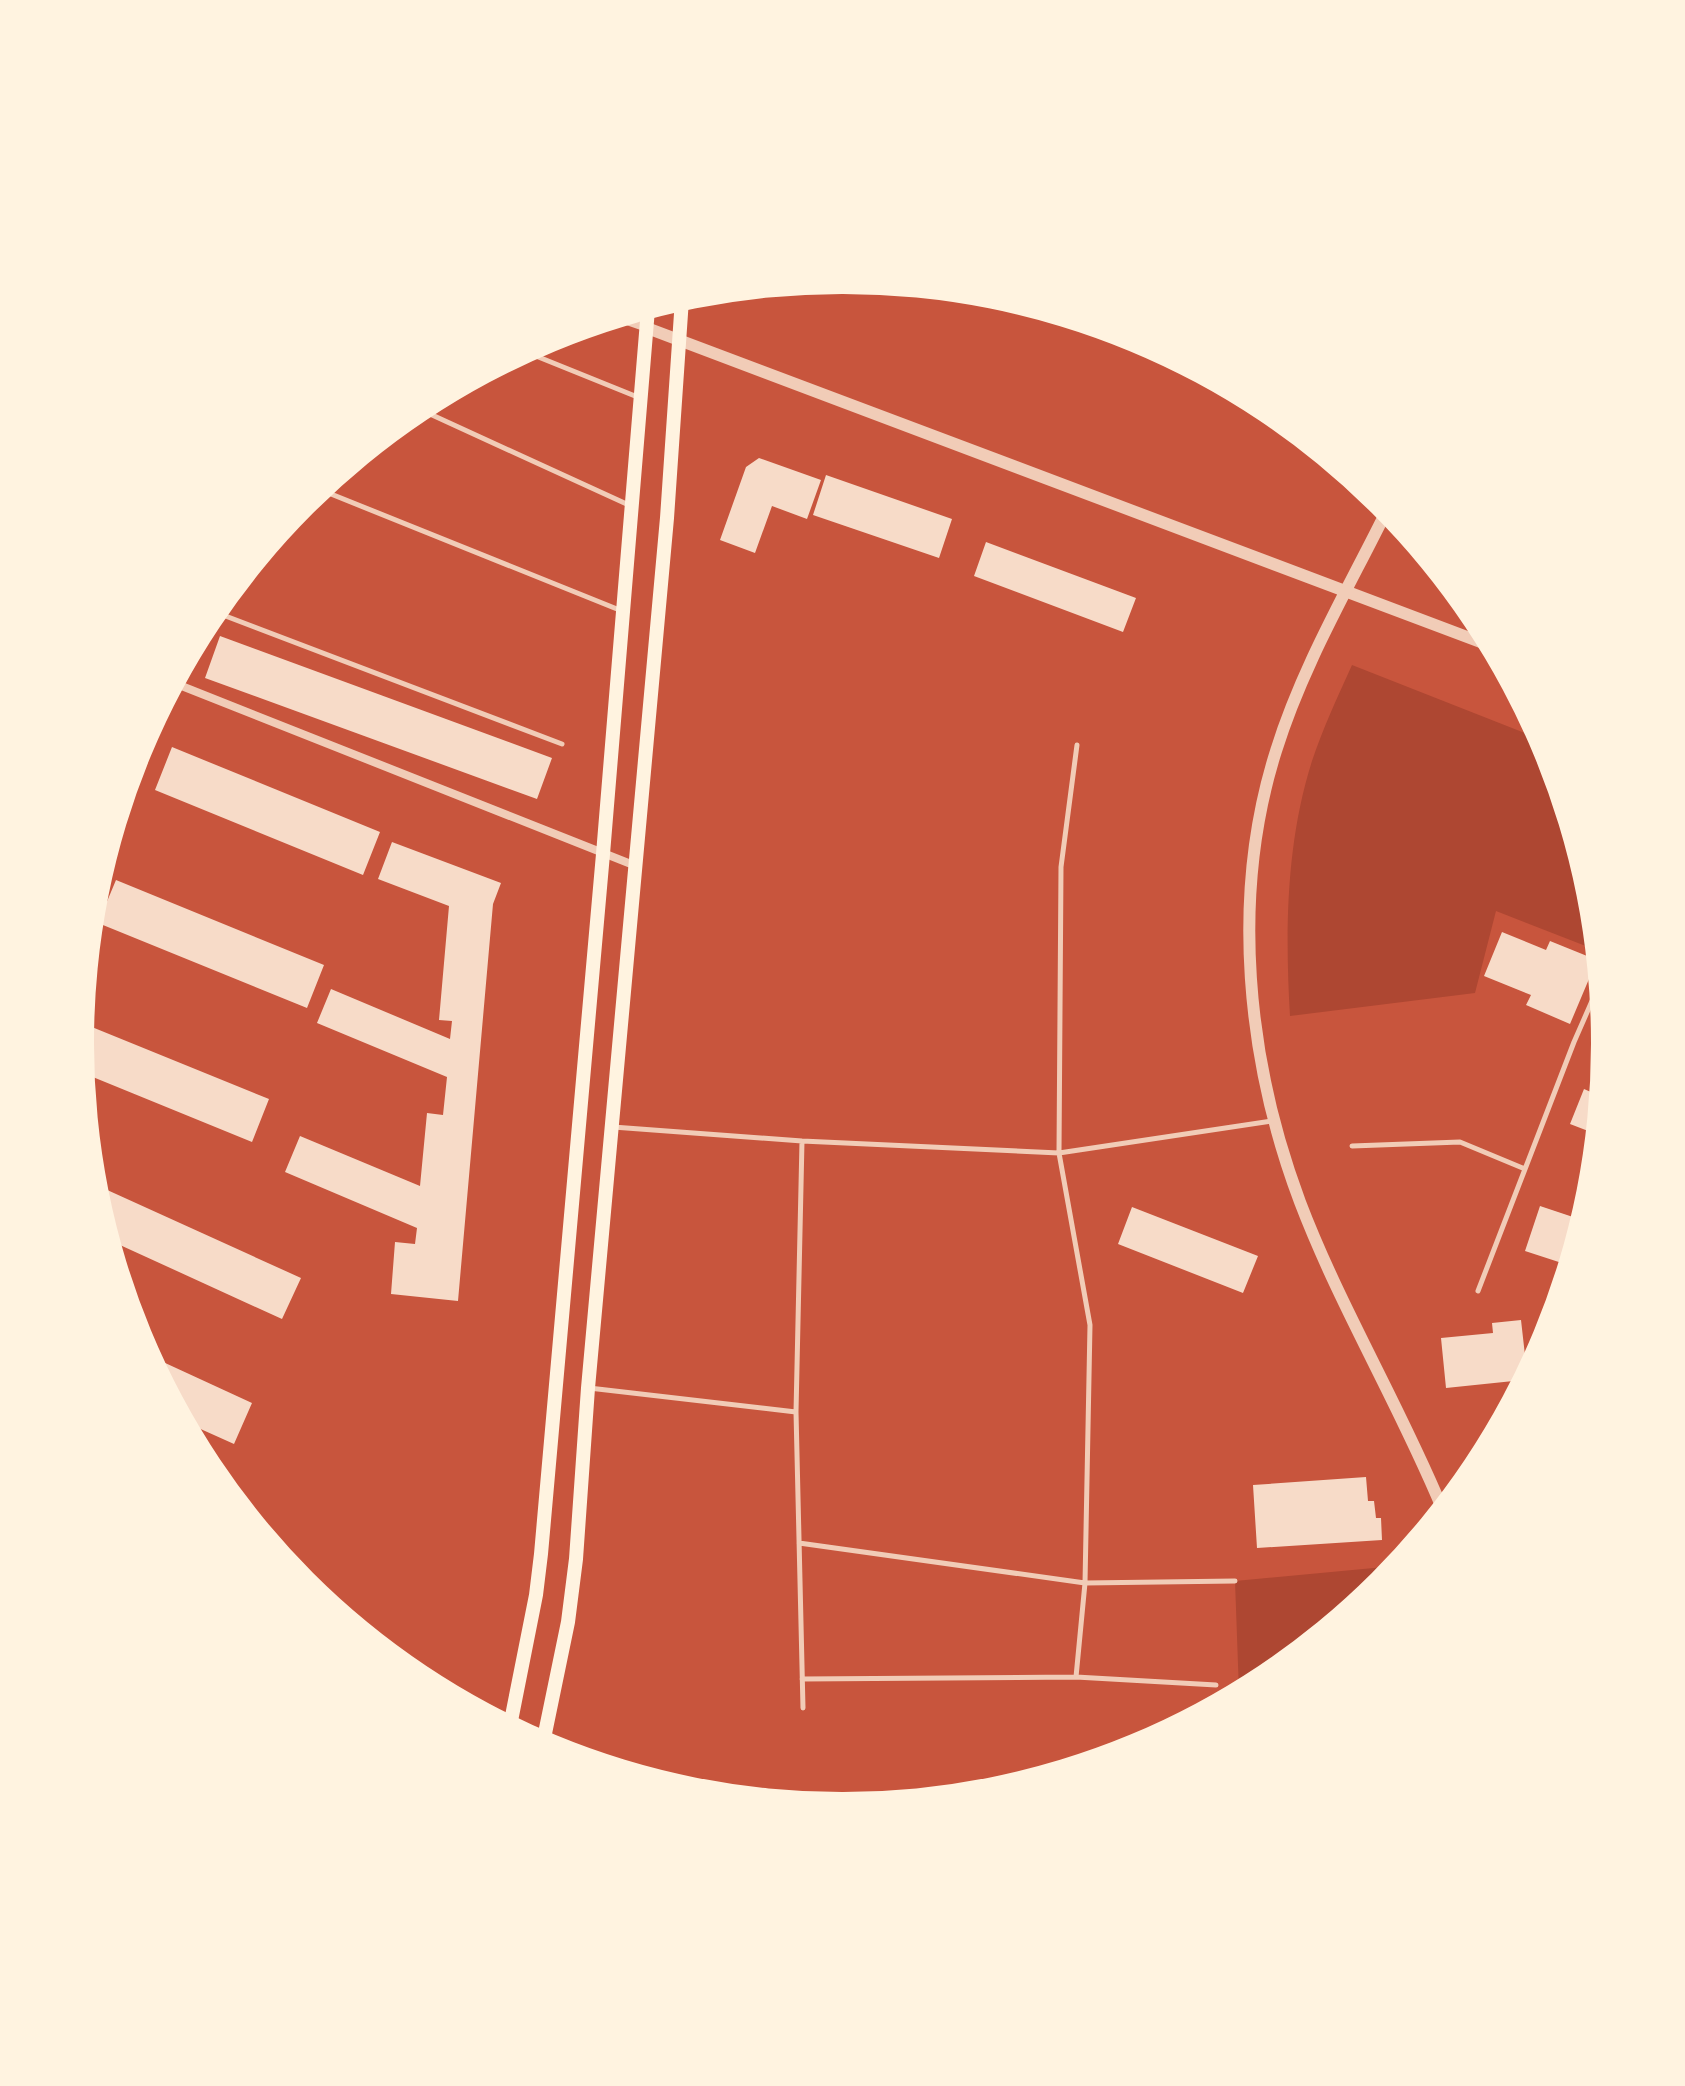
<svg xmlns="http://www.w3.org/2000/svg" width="1685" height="2086" font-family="Literata,serif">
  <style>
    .green { fill: #ae4732 }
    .building { fill: #f7dbc8 }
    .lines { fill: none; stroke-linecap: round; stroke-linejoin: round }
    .service { stroke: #f1ccb7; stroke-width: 5 }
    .minor { stroke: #f1ccb7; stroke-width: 8 }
    .tertiary { stroke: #f1ccb7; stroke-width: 12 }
    .secondary { stroke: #fff3e0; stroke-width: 14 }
  </style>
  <rect width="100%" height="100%" fill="#c8553d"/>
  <path class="green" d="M1352,665L1540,739L1547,752L1590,895L1596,950L1496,911L1475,993L1290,1016C1285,931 1286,843 1312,761C1323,728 1338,696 1352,665Z
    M1395,1566L1381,1582L1266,1677L1239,1692L1235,1581Z"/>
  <path class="building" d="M759,458L821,480L807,519L772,506L755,553L720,540L746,467Z
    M826,475L952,519L939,558L813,515Z
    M986,542L1136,598L1123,632L974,576Z
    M220,636L552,758L537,799L205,678Z
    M172,747L380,832L363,875L155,790Z
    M392,842L501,883L493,904L458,1301L391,1294L395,1242L415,1244L417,1228L285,1172L300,1136L420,1186L427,1113L443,1115L447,1077L317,1023L331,989L450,1039L452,1021L439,1020L449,906L378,879Z
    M116,880L324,965L307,1008L98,923Z
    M1502,932L1546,950L1550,941L1597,960L1570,1024L1526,1005L1531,995L1484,976Z
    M82,1023L269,1099L252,1142L83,1073L80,1043Z
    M1584,1089L1600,1096L1596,1134L1570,1124Z
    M94,1184L301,1278L282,1319L109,1240Z
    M1540,1206L1582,1220L1568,1265L1525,1251Z
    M1132,1207L1258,1256L1243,1293L1118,1244Z
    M1521,1320L1527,1373L1523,1380L1446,1388L1441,1338L1493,1333L1492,1323Z
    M150,1356L252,1403L234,1444L185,1422Z
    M1366,1477L1368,1501H1374L1376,1518H1381L1382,1540L1257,1548L1253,1485Z"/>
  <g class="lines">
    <path class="service" d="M526,352L640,398
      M419,409L631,506
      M321,490L622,611
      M215,612L562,744
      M117,821L161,708
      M613,1127L802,1141L1059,1153L1272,1121
      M802,1141L796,1412L803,1708
      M1352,1146L1460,1142L1525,1169
      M1478,1291L1574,1042L1599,985
      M589,1388L796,1412
      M799,1543L1085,1583L1235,1581
      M1076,1677L1085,1583L1090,1325L1059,1153L1061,867L1077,745
      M802,1679L1076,1677L1216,1685"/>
    <path class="minor" d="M618,318L647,328
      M174,683L636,866"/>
    <path class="tertiary" d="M647,328L1491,646
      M1387,510C1348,589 1302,667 1276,751C1230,896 1247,1061 1300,1202C1340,1307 1399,1404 1442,1508
      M779,1799L862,1804"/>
    <path class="secondary" d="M510,1726L536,1595L541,1554L603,854L648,309
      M543,1743L568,1622L576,1559L588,1388L667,518L682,299"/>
  </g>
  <path d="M0 0H1685V2086H0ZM842 294H843A748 748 0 0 1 1591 1042V1044A748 748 0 0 1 843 1792H842A748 748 0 0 1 94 1044V1042A748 748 0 0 1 842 294Z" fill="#fff3e0" fill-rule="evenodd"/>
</svg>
